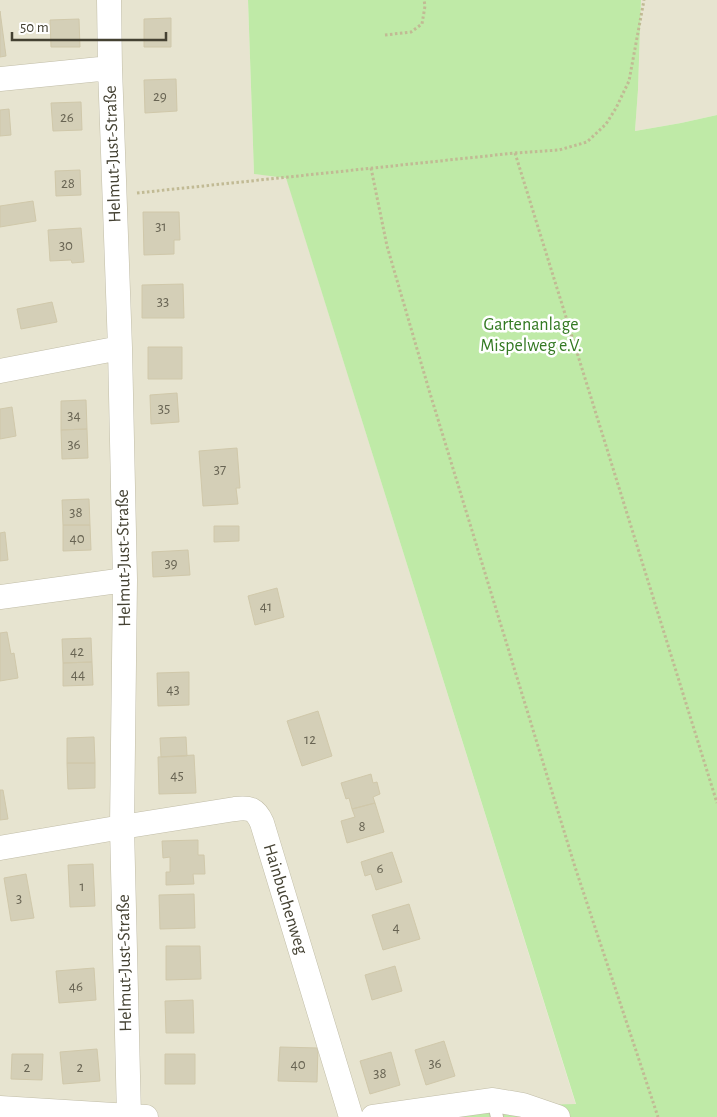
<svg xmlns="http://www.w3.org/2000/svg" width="717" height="1117" font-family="'Alegreya Sans',sans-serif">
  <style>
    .residential { fill: #e7e4d0 }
    .green { fill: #bfeaa7 }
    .building { fill: #d4cfb7; stroke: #d0c8aa }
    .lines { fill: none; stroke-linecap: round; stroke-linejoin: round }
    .service-casing { stroke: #c1bda7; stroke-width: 14 }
    .minor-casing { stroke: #c1bda7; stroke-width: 25 }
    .path { stroke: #c1ba94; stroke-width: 3; stroke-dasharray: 2.5 2.5; stroke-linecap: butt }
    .service { stroke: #fff; stroke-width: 12 }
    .minor { stroke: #fff; stroke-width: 24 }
    .labels { text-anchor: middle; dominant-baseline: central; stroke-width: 5; stroke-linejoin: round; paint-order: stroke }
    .number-label { font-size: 15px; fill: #686453 }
    .street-label { font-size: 18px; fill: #444132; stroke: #fff }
    .park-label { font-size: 18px; fill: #337922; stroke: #fff }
  </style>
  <rect width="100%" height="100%" fill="#f3f1e2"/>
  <path class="residential" d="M0,0H248L254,174L286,177L576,1105L503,1106L443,1117H0Z
    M641,0H717V115L681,123L635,131L638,90Z"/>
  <path class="green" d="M248,0H641L638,90L635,131L681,123L717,115V1117H443L503,1106L576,1104L286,178L254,174Z"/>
  <path class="building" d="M0,11L6,56L0,57Z
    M171,18V47H144V19Z
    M79,19L80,47H51L50,20Z
    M176,79L177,111L145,113L144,80Z
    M81,102L82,130L53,131L51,103Z
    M9,109L11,135L0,136V110Z
    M80,170L81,195L56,196L55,171Z
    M33,201L36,221L0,227V206Z
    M143,212H179L180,240H174V254L144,255Z
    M81,228L84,262L72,263L71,260L50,261L48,230Z
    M183,284L184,318H142V285Z
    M52,302L57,322L21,329L17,309Z
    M148,347H182V379H148Z
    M177,393L179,422L151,424L150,395Z
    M86,400L87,429L61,430V401Z
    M12,407L16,436L0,439V409Z
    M87,429L88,458L62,459L61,430Z
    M237,448L240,488H236L238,504L203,506L199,451Z
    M89,499L90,525H63L62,500Z
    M63,525H90L91,550L63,551Z
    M214,526H239V541L214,542Z
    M5,532L8,560L0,561V533Z
    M188,550L190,575L153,577L152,552Z
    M277,588L284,617L255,625L248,596Z
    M7,632L11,654L14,653L18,678L0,681V633Z
    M91,638L92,662L63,663L62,639Z
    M92,662L93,685L63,686V663Z
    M189,672V705L158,706L157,673Z
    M318,711L332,756L302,766L287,721Z
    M94,737L95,763H67V738Z
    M186,737L187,756L161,757L160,738Z
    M194,755L196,793L159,794L158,757Z
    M67,763H95V788L68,789Z
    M371,774L373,783L377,782L380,794L373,797L375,803L352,809L349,798L346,799L341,783Z
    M0,790H3L8,819L0,820Z
    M375,803L384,832L347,843L341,821L355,817L352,809Z
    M198,840V855H204L205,874H193L194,884L166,885V872H170V857L163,858L162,841Z
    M392,852L402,882L376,890L371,874L365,876L361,862Z
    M93,864L95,906L70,907L68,865Z
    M26,874L34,918L11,921L4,878Z
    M194,894L195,928L160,929L159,895Z
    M409,904L420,939L383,950L372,915Z
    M166,946H200L201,979L166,980Z
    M395,966L402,991L372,1000L365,975Z
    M94,968L96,1000L59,1003L56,971Z
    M193,1000L194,1033H166L165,1001Z
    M444,1041L455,1076L426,1085L415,1050Z
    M280,1047L318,1048L317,1082L278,1081Z
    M97,1049L100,1081L63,1084L60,1052Z
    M391,1052L400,1085L370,1094L360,1061Z
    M12,1054H43L42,1080L11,1079Z
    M165,1054H195V1084H165Z"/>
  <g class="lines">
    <g class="service-casing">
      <path id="service" d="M493,1100L497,1117"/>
    </g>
    <g class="minor-casing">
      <path id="minor" d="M109,0L110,68L120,348L125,580L122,827L129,1117
        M0,79L110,68
        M0,371L120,348
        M0,597L125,580
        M0,848L122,827L235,809C250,807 256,809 262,823L351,1117
        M0,1108L146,1117
        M373,1117L493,1100L523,1105L558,1117"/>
    </g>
    <path class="path" d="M385,35L411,32L422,24L425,6L424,0
      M515,153L717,803
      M371,168L387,246L429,390L575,867L658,1117
      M137,193L515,153L559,150L587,142L606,124L616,108L629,81L644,0"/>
    <use href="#service" class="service"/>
    <use href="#minor" class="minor"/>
  </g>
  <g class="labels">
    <g class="number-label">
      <text x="160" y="96">29</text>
      <text x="67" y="117">26</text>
      <text x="68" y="183">28</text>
      <text x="161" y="226">31</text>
      <text x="66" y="245">30</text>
      <text x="163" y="301">33</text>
      <text x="164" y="408">35</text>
      <text x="74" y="415">34</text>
      <text x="74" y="444">36</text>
      <text x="220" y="469">37</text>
      <text x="76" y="512">38</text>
      <text x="77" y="538">40</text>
      <text x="171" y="563">39</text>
      <text x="266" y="606">41</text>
      <text x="77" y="651">42</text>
      <text x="78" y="674">44</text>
      <text x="173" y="689">43</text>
      <text x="310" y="739">12</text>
      <text x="177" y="775">45</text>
      <text x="362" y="826">8</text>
      <text x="380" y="868">6</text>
      <text x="82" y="886">1</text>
      <text x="19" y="898">3</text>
      <text x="396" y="927">4</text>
      <text x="76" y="986">46</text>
      <text x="435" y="1063">36</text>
      <text x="298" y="1064">40</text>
      <text x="27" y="1067">2</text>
      <text x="80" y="1067">2</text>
      <text x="380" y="1073">38</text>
    </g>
    <g class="street-label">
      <text transform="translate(113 154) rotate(-92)">Helmut-Just-Straße</text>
      <text transform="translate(124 558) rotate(-91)">Helmut-Just-Straße</text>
      <text transform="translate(285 899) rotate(73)">Hainbuchenweg</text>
      <text transform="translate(125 963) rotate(-91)">Helmut-Just-Straße</text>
    </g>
    <g class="park-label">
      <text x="531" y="325">Gartenanlage<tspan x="531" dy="21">Mispelweg e.V.</tspan></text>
    </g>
  </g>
  <path d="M12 32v8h154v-8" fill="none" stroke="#444132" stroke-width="2.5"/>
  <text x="20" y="32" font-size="15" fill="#444132" stroke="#ffffff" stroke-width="4" paint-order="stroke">50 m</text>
</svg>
